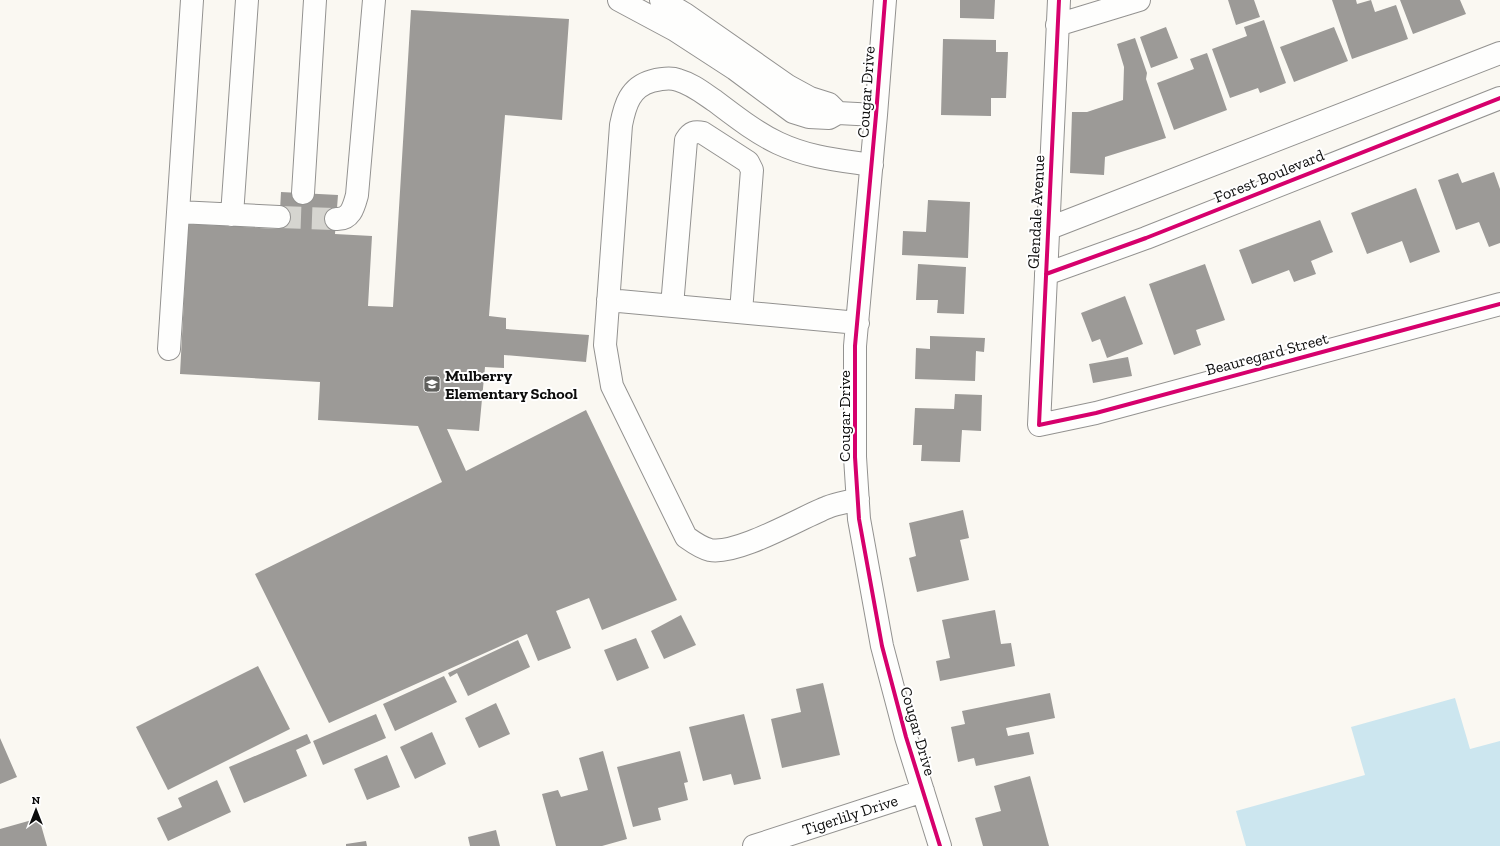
<svg xmlns="http://www.w3.org/2000/svg" width="1500" height="846" font-family="'Zilla Slab',serif">
  <style>
    .water { fill: #cce6ef }
    .building { fill: #9c9a97 }
    .lines { fill: none; stroke-linecap: round; stroke-linejoin: round }
    .minor-tunnel { stroke: #d6d5d0; stroke-width: 22; stroke-dasharray: 22 11; stroke-linecap: butt }
    .minor-casing { stroke: #939290; stroke-width: 24 }
    .minor { stroke: #fefefd; stroke-width: 22 }
    .cycleway-casing { stroke: #fff; stroke-width: 6 }
    .cycleway { stroke: #d6006c; stroke-width: 4 }
    .labels { text-anchor: middle; dominant-baseline: central; stroke-width: 4; stroke-linejoin: round; paint-order: stroke }
    .street-label { font-size: 16px; fill: #0c0c0c; stroke: #fff }
    .poi-label { font-size: 16px; font-weight: bold; fill: #0c0c0c; stroke: #fff; text-anchor: start }
  </style>
  <rect width="100%" height="100%" fill="#faf8f2"/>
  <path class="water" d="M1455,698L1470,749L1500,741V846H1246L1236,811L1365,775L1351,727Z"/>
  <path class="building" d="M960,0H995L994,19L960,18Z
    M1228,0H1254L1260,17L1236,25Z
    M1332,0H1356L1357,4L1371,0L1375,12L1396,5L1408,39L1352,59Z
    M1400,0H1460L1466,14L1413,34Z
    M411,10L569,19L562,120L505,115L489,316L506,318V329L589,335L586,362L504,355V368L485,367L479,431L447,429L466,471L586,410L677,600L602,630L589,598L556,611L571,648L538,661L527,634L329,723L255,574L442,482L418,426L318,420L320,382L180,374L188,224L279,229L281,192L338,195L335,234L372,236L368,306L393,307Z
    M1264,20L1286,83L1260,93L1258,88L1230,98L1212,49L1247,36L1244,27Z
    M1166,27L1178,58L1151,68L1140,37Z
    M1334,27L1348,61L1294,82L1280,47Z
    M1135,38L1147,73L1146,79L1166,138L1105,157L1104,175L1070,173L1072,112H1087L1123,100L1124,67L1117,44Z
    M943,39L996,40V52H1008L1006,98H991V116L941,115Z
    M1207,53L1227,110L1174,130L1157,83L1194,69L1190,59Z
    M1494,172L1500,189V243L1489,247L1479,222L1456,230L1438,180L1458,173L1462,183Z
    M1416,188L1440,252L1410,263L1402,241L1367,254L1351,213Z
    M928,200L970,202L968,258L902,255L903,231L926,232Z
    M1320,220L1333,252L1311,261L1316,274L1294,282L1289,270L1252,284L1239,250Z
    M918,264L966,267L964,314L937,313L938,300H916Z
    M1205,264L1225,320L1196,330L1201,345L1174,355L1149,284Z
    M1125,296L1143,344L1107,358L1100,339L1092,342L1081,313Z
    M930,336L985,338L984,352L976,351L975,381L915,379L916,348L930,349Z
    M1128,357L1132,376L1093,383L1089,364Z
    M955,394L982,395L981,431L962,430L960,462L921,461L922,445H913L915,408L954,409Z
    M963,510L969,538L960,540L969,580L917,592L909,558L916,556L909,523Z
    M995,610L1001,644L1011,643L1015,666L940,681L936,661L950,658L942,620Z
    M681,615L696,645L664,659L651,631Z
    M636,638L649,668L617,681L604,650Z
    M518,640L530,667L468,696L457,673L450,677L448,673Z
    M258,666L290,729L168,790L136,727Z
    M444,676L457,702L395,731L383,704Z
    M823,683L840,755L782,768L771,719L801,712L796,689Z
    M1050,693L1055,718L1006,728L1008,736L1029,732L1034,754L976,766L974,758L958,762L951,727L965,724L962,711Z
    M496,703L510,734L479,748L465,718Z
    M376,714L386,738L323,765L313,741Z
    M744,714L761,779L734,785L731,774L703,781L689,727Z
    M432,732L446,764L415,779L400,747Z
    M307,734L311,743L296,750L307,776L244,803L229,767Z
    M0,738L17,777L0,784Z
    M603,751L627,839L602,846H556L542,794L558,790L561,797L588,790L579,758Z
    M680,751L688,782L684,783L688,800L658,808L661,820L633,827L617,767Z
    M387,755L400,787L367,800L354,769Z
    M1030,776L1049,846H983L975,818L1001,811L994,786Z
    M217,780L231,812L168,841L157,818L182,807L178,798Z
    M39,818L47,846H0V829Z
    M496,830L500,846H470L468,837Z
    M366,841L367,846H346V844Z"/>
  <g class="lines">
    <path class="minor-tunnel" d="M279,217L336,219"/>
    <g class="minor-casing">
      <path id="minor" d="M619,0L675,30L735,69L793,112L809,117L829,118L838,113L876,115
        M661,0L685,14L788,86L810,98L829,104L838,113
        M885,0L876,115L855,346V457L859,519L882,646L906,737L940,846
        M1059,0L1039,425L1096,413L1500,304
        M1057,25L1139,0
        M303,193L315,0
        M178,212L279,217
        M232,215L247,0
        M336,219C351,220 354,206 357,195L374,0
        M1047,229L1500,53
        M1046,274L1146,238L1500,98
        M608,300L858,323
        M672,306L686,140C691,132 695,131 703,133L748,162L752,170L741,312
        M169,349L192,0
        M858,499C848,502 837,503 828,507C800,518 738,555 710,550C701,548 693,542 686,537L612,386L605,345L621,125C625,105 630,87 652,81C660,79 670,77 678,80C692,84 703,93 715,101C735,116 755,132 778,143C810,158 838,160 872,165
        M754,846L923,791"/>
    </g>
    <use href="#minor" class="minor"/>
    <g class="cycleway-casing">
      <path id="cycleway" d="M885,0L876,115L855,346V457L859,519L882,646L906,737L940,846
        M1059,0L1039,425L1096,413L1500,304
        M1046,274L1146,238L1500,98"/>
    </g>
    <use href="#cycleway" class="cycleway"/>
  </g>
  <defs>
    <g id="school-square" transform="scale(0.9)"><rect x="-9" y="-9" width="18" height="18" rx="4" fill="#5f5f5c" stroke="#fff"/><path d="M0-5L7-2L0 1L-7-2ZM-4 1L0 2.5L4 1V4Q0 6-4 4Z" fill="#fff"/></g>
  </defs>
  <g fill-rule="evenodd">
    <use href="#school-square" x="432" y="384"/>
  </g>
  <g class="labels">
    <g class="street-label">
      <text transform="translate(866 92) rotate(-86)">Cougar Drive</text>
      <text transform="translate(1269 176) rotate(-22)">Forest Boulevard</text>
      <text transform="translate(1036 212) rotate(-87)">Glendale Avenue</text>
      <text transform="translate(1267 354) rotate(-15)">Beauregard Street</text>
      <text transform="translate(844 416) rotate(-90)">Cougar Drive</text>
      <text transform="translate(918 731) rotate(74)">Cougar Drive</text>
      <text transform="translate(850 815) rotate(-18)">Tigerlily Drive</text>
    </g>
    <g class="poi-label">
      <text x="445" y="375">Mulberry<tspan x="445" dy="18">Elementary School</tspan></text>
    </g>
  </g>
  <g transform="translate(36 810)" stroke="#ffffff" stroke-width="3" paint-order="stroke">
  <path d="M0-3L7 15L0 10L-7 15Z" fill="#0c0c0c"/>
  <text y="-6" font-size="11" font-weight="bold" text-anchor="middle" fill="#0c0c0c">N</text>
  </g>
</svg>
